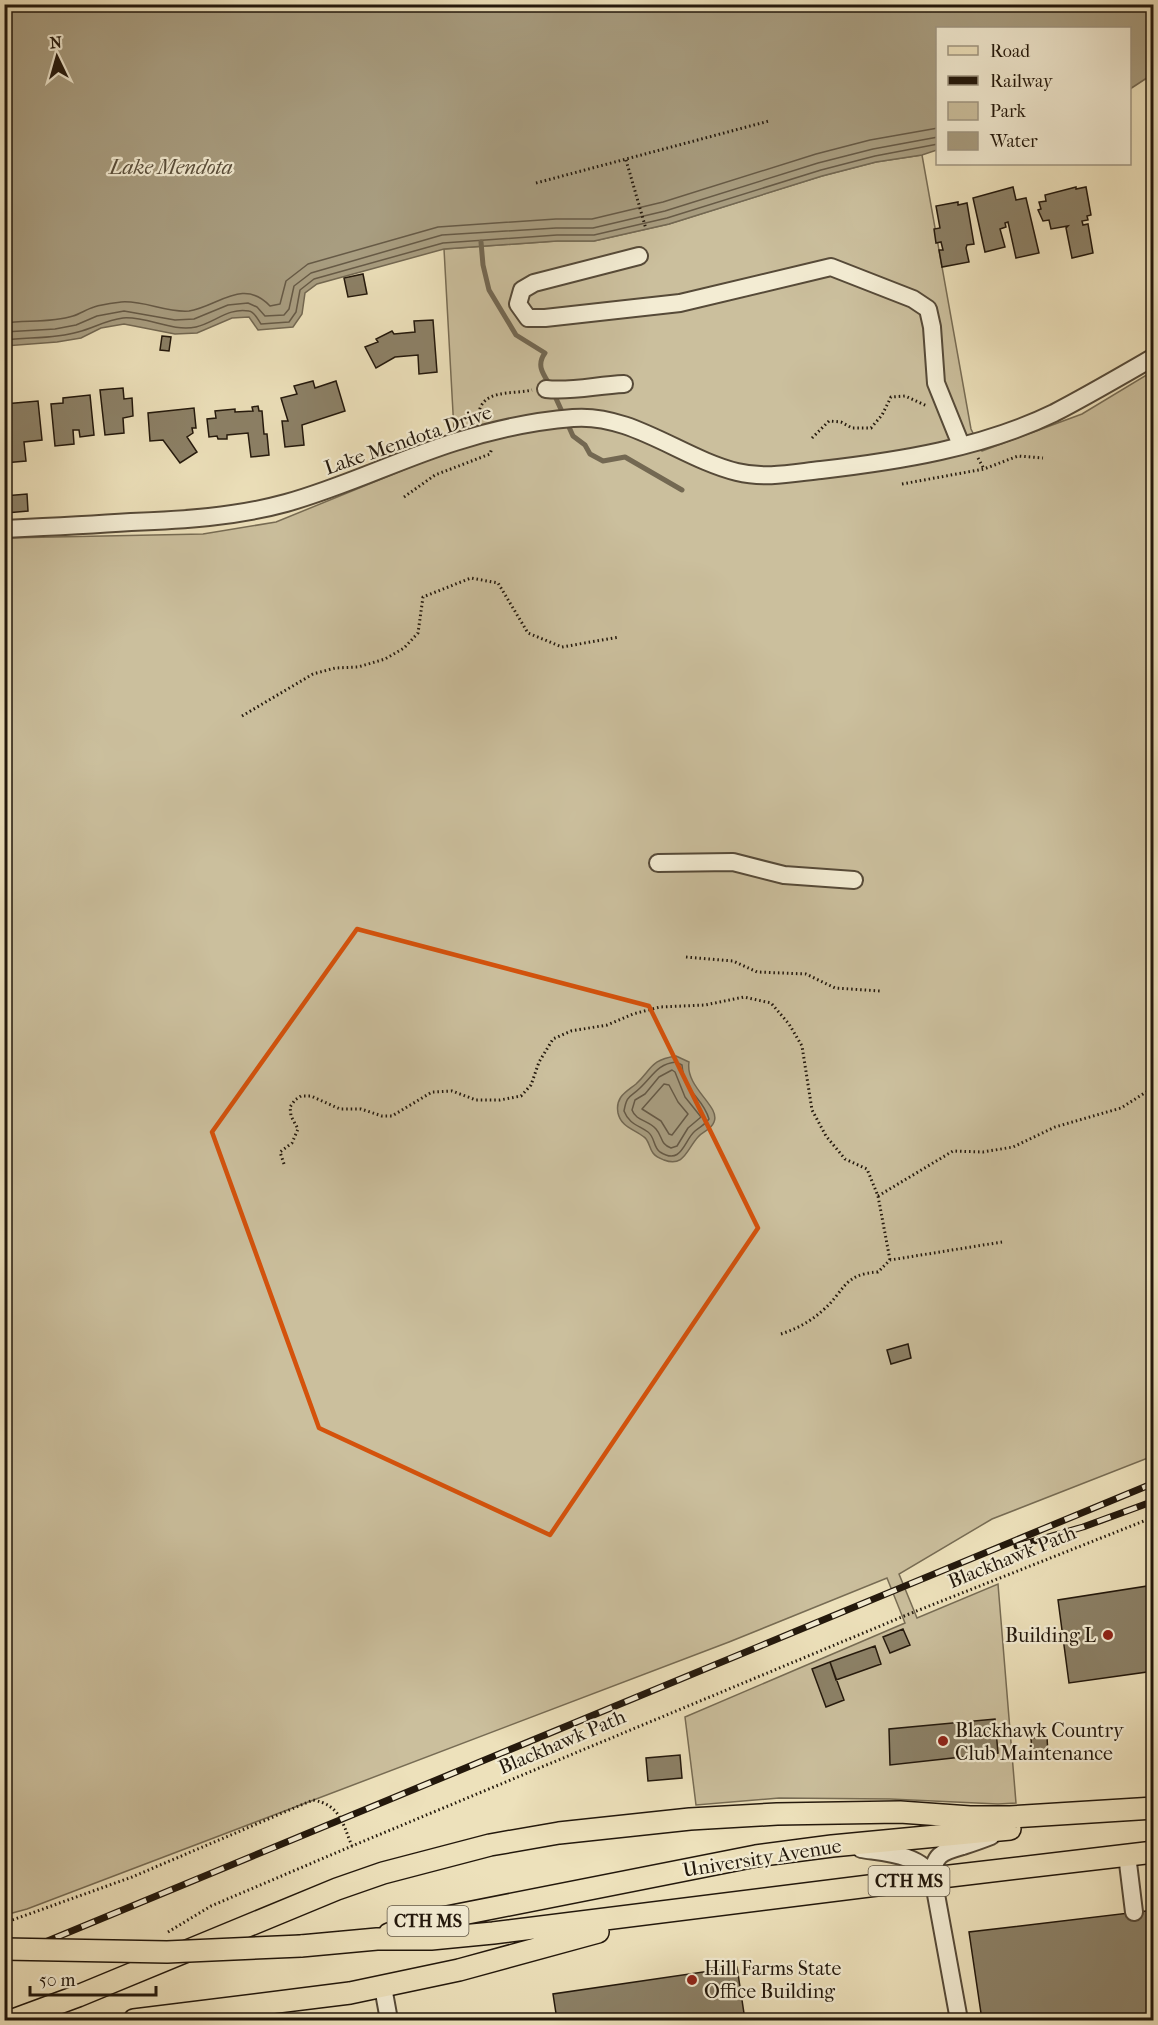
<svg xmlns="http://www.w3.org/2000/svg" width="1158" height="2025" font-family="'IM FELL French Canon',serif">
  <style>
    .green { fill: #cbbf9d; stroke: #776c54; stroke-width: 1.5 }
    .water { fill: #a89d80; stroke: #736852; stroke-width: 1.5 }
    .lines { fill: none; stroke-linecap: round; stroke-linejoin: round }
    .shore { stroke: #665a46; stroke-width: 1.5 }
    .stream { stroke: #736852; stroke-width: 5 }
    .building { fill: #8c8167; stroke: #23180c; stroke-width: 1.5 }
    .minor-casing { stroke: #564a38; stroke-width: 20 }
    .major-casing { stroke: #23180c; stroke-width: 24 }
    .path { stroke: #23180c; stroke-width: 3; stroke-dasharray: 1.5 3; stroke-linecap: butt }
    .minor { stroke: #f3ecd3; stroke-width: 16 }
    .major { stroke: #ede1bb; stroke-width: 21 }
    .rail-casing { stroke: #23180c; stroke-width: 7 }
    .rail { stroke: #f3ecd3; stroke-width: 4.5; stroke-dasharray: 14; stroke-linecap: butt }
    .major-bridge-casing { stroke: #23180c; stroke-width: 24; stroke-linecap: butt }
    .major-bridge { stroke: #ede1bb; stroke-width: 21 }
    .marked { fill: none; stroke: #d4520c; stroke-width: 4.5; stroke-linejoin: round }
    .poi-dot { fill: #8f2418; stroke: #f3ecd3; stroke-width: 2 }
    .labels { text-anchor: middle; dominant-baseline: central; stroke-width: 4.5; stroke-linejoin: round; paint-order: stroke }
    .shield { fill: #f3ecd3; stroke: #615848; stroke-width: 1.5 }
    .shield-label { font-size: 18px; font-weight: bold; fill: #23180c }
    .street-label { font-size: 20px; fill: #23180c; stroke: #f3ecd3 }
    .poi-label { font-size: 20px; fill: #23180c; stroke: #f3ecd3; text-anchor: start }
    .water-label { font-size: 21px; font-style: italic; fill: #584d3a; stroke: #f3ecd3 }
  </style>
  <rect width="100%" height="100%" fill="#ede1bb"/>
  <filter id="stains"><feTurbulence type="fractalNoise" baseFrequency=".00333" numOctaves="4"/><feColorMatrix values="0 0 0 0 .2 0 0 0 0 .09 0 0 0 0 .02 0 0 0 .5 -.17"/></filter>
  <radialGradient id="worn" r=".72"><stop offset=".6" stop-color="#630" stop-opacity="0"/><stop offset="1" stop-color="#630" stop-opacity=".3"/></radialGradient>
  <path class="green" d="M922,155L971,429L982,451L1082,414L1153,371V1456L992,1519L899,1574L917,1618L998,1584L1016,1803L998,1804L890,1799L779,1798L696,1805L685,1717L905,1623L887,1578L729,1642L27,1909L5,1915V538L203,534L276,522L455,449L444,249L557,241H594L669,224L822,176L876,162Z"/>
  <path class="water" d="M4,5H1153V74L1130,89V28H938L937,150L922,155L876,162L822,176L669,224L594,241H557L444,249L317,284L305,293L302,314L293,327L258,330L249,317L232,318L197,333L175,334L124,324L101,328L81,338L57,342L5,346Z
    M676,1056L689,1062C685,1088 721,1106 714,1122C711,1130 703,1131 698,1137C687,1149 684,1168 664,1160C659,1158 656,1157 653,1153C649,1148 649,1140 644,1137C634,1129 621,1127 618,1113C615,1097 626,1092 636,1084C652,1069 650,1060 676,1056Z"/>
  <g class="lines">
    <path class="shore" d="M4,323C27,320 51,323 73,316C80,314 87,309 94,307C102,304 113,303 121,302C144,300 166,313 189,311C217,307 243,277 270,306L280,304L286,281L308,264L438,227L556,219H592L663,202L816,154L870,140L938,128
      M4,332L55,329L76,325L97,316L124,311L175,320L194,319L228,305L248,303L257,307L265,316L284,315L289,309L294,286L311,273L442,235L556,228H593L665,211L818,163L873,149L938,137
      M4,340C29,337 55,339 78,332C94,328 106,320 123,318C147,316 171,332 196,327C214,323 229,307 249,311C255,312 258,320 261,324L289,322L296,312L300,290L314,279L443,243L557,235H594L667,218L821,170L875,156L938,144
      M676,1062L682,1065C684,1093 703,1097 709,1119C705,1125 701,1126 695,1131C684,1140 682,1166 660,1152C653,1147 655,1137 648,1132C638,1125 629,1124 624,1111C627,1094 630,1098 640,1088C653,1076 657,1064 676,1062Z
      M672,1070L675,1072L685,1097L701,1117L688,1128L677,1146L671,1148C660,1144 663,1137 656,1129C648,1120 636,1121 632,1110L635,1100L645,1094L659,1077Z
      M664,1084L669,1085L678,1102L688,1114L672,1135L669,1134L661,1121L642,1109Z"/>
    <path class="stream" d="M481,242L483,265L489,290L516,335L545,353C536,365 543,374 550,385
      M554,394L573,436L585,445L590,454L603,461L625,457L682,490"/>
  </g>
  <path class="building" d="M1013,187L1016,200L1026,198L1039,253L1016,258L1008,222L1005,223L1006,227L1000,229L1005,247L985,252L973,198Z
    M1076,187V189L1086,187L1091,215L1087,216L1088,220L1082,221L1083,225L1088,224L1093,253L1072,258L1066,228L1068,226L1051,229L1049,220L1043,221L1038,210L1041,209L1039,202L1046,201L1045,195Z
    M958,202V205L967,203L974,244L967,245L966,248L969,262L942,267L939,250H943L941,242L936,243L934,229L940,228L936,206Z
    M363,274L367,294L348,297L344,278Z
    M433,320L437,372L419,374L418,355L395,357L376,368L365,347L378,342L376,339L392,331L394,334L415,332L414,321Z
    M162,336L171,337L169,351L160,350Z
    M313,381L315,388L336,381L345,411L302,425L304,445L285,447L282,421H288L281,398L297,394L294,386Z
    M123,388L124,399L132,398L133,416L123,418L124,433L105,435L100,390Z
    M90,395L94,435L80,437L79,430H73L74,444L55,446L51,404L63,403V398Z
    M38,401L42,440L24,442L26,461L4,463V404Z
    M258,406L259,411H262L264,434H267L269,455L251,457L248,433L227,435V439H218L217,436L209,437L207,419L216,418L215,411L235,409V412L253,411L252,407Z
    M194,408L196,428H192L193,433L187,437L197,452L180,463L163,440L150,441L148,413Z
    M27,494L28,511L6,513L4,496Z
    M908,1344L911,1358L891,1364L887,1350Z
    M1154,1585V1671L1069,1683L1058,1600Z
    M903,1629L910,1645L890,1653L883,1637Z
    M875,1646L881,1664L836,1680L830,1662Z
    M830,1662L844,1700L826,1707L812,1669Z
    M995,1719L998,1753L890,1765L889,1729Z
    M1047,1737L1048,1754L1032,1755L1031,1738Z
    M680,1755L682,1778L648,1781L646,1758Z
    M1154,1910V2020H982L969,1932Z
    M737,1967L745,2020H557L553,1994Z"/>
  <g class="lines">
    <g class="minor-casing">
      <path id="minor" d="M639,256L534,283L522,290L518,304L528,318H545L680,303L831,267L913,299L928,309L932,327L936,383L961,445
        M546,389C572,392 597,385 624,384
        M4,529C47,527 89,525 131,522C183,520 235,517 286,503C344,487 398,460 455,442C493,430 534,421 573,418C631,413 683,459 737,472C766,479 793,473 821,470C899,461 982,448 1054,413C1087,396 1121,376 1154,357
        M658,863L733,862L784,875L854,880
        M861,1849C885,1853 920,1854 933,1878
        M1127,1855L1134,1912
        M383,1987L389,2020
        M959,2020L933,1878C933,1854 942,1852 963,1846C972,1843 981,1840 991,1836"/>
    </g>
    <g class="major-casing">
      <path id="major" d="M389,1934L432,1920L756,1856L832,1846L1010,1829
        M301,1946L377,1939H431L493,1933L933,1878L1154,1852
        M13,2020L78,1996L337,1889L383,1873L490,1845L559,1833L690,1819L777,1814L900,1812L970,1817H1010L1154,1808
        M134,2020L350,1993L459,1970L598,1932"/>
    </g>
    <path class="path" d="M626,160L646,229
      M536,183L769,121
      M478,418C480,388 510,395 532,390
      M812,438L829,421L841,422L852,428H871L882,415L891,397L905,396L927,406
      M978,458L984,469
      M902,484L984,469L1018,456L1043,458
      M404,497L435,475L490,454L492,448
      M4,618L5,617
      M242,716L313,674L335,668L358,667L385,659L404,648L418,633L423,597L471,578L498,583L528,633L562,647L619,637
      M686,957L733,961L757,972L806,974L835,988L880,991
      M284,1164L280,1152L292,1143L298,1129L291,1116L290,1107L295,1100L301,1096H311L340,1109H361L382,1116H392L432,1092L452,1091L476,1100H500L521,1096L531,1085L539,1062L553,1039L571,1031L607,1025L633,1014L660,1007L705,1005L744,997L771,1003L789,1024L802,1046L812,1110L826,1136L845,1159L867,1169L878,1196L890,1260
      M878,1196L953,1151L983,1152L1013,1147L1055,1127L1121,1108L1154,1087
      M781,1334C796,1329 810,1322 822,1311C845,1292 842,1274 878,1272L890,1260L1002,1242
      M4,1923L132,1877L313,1800C340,1805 342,1822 352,1846
      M168,1932L211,1906L352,1846L909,1614L1154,1517"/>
    <use href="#minor" class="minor"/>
    <use href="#major" class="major"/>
    <g class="rail-casing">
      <path id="rail" d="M1017,1546L1083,1527L1154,1501
        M4,1959L1154,1483"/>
    </g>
    <use href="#rail" class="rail"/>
    <g class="major-bridge-casing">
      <path id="major-bridge" d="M4,1949L167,1952L301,1946"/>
    </g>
    <use href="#major-bridge" class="major-bridge"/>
  </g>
  <path class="marked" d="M357,929L649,1006L758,1228L550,1535L319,1428L212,1132Z"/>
  <g class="poi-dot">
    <circle cx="1108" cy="1635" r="6"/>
    <circle cx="943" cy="1741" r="6"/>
    <circle cx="692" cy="1980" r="6"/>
  </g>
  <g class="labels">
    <g class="shield">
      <rect x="868.5" y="1866" width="81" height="30" rx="4.5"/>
      <rect x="387.5" y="1906" width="81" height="30" rx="4.5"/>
    </g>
    <g class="shield-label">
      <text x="909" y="1881">CTH MS</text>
      <text x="428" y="1921">CTH MS</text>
    </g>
    <g class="street-label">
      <text transform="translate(408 440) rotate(-19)">Lake Mendota Drive</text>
      <text transform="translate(1012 1557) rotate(-22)">Blackhawk Path</text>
      <text transform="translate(562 1742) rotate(-23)">Blackhawk Path</text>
      <text transform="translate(762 1858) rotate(-9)">University Avenue</text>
    </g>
    <g class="poi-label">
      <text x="1096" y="1635" text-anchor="end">Building L</text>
      <text x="955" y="1730">Blackhawk Country<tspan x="955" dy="23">Club Maintenance</tspan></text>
      <text x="704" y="1968">Hill Farms State<tspan x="704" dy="23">Office Building</tspan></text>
    </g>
    <g class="water-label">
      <text x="171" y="167">Lake Mendota</text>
    </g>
  </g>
  <rect width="1158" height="2025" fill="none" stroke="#ede1bb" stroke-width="24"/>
  <rect x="6" y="6" width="1146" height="2013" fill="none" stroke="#23180c" stroke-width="3"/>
  <rect x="12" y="12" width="1134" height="2001" fill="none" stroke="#23180c" stroke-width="1.5"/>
  <rect x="936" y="27" width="195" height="138" fill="#f3ecd3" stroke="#a09783" stroke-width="1.5"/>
  <rect x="948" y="46" width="30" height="9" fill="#ede1bb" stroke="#a09783" stroke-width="1.5"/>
  <text x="990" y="57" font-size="18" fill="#23180c">Road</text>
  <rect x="948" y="76" width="30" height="9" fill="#23180c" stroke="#a09783" stroke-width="1.5"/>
  <text x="990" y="87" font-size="18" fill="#23180c">Railway</text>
  <rect x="948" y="102" width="30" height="18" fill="#cbbf9d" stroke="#a09783" stroke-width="1.5"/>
  <text x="990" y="117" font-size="18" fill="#23180c">Park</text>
  <rect x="948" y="132" width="30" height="18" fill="#a89d80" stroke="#a09783" stroke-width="1.5"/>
  <text x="990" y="147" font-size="18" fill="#23180c">Water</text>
  <g transform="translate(57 57) rotate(355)" stroke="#f3ecd3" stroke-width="4.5" paint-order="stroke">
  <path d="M0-4.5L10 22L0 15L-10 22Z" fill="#23180c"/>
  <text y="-9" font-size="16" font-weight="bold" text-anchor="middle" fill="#23180c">N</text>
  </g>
  <path d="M30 1986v9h126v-9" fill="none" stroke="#23180c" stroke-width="3"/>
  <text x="39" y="1986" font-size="18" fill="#23180c" stroke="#f3ecd3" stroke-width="4.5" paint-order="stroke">50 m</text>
  <rect width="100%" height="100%" filter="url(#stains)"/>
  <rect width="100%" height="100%" fill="url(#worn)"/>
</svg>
